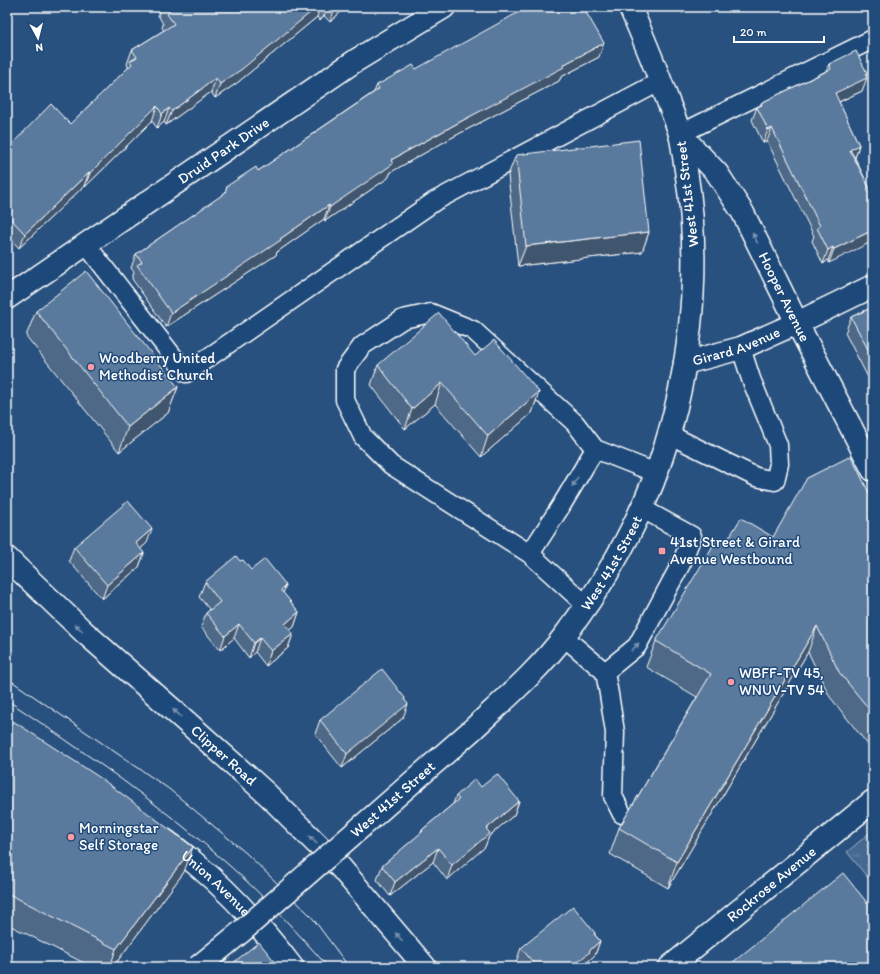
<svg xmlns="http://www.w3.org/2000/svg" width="880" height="974" font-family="Itim,sans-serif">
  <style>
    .grass { fill: url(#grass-tufts); stroke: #a2b4c8 }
    .water { fill: url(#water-ripples); stroke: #aabbcd }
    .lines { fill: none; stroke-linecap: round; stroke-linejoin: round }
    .service-casing { stroke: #fff; stroke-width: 21 }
    .minor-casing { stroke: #fff; stroke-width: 25 }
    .tertiary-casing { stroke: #fff; stroke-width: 25 }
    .secondary-casing { stroke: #fff; stroke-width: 25 }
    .service { stroke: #1f4a7a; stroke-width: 18 }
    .minor { stroke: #1f4a7a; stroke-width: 22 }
    .tertiary { stroke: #1f4a7a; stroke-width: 22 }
    .secondary { stroke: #1f4a7a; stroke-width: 22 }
    .tram { stroke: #fff; stroke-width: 1 }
    .secondary-bridge-casing { stroke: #fff; stroke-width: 25; stroke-linecap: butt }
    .secondary-bridge { stroke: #1f4a7a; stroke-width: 22 }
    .wall { fill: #4d6987; stroke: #fff }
    .shaded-wall { fill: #3f556e; stroke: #fff }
    .building { fill: #5a7a9d; stroke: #fff }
    .oneway { fill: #7992af }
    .poi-dot { fill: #ff9aa2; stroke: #1f4a7a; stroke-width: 1.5 }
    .labels { text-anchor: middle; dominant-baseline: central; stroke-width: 3; stroke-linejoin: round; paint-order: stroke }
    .street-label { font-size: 15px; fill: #fff; stroke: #1f4a7a }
    .poi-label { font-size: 15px; fill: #fff; stroke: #1f4a7a; text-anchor: start }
  </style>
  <defs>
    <pattern id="grass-tufts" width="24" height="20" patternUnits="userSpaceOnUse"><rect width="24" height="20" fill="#446890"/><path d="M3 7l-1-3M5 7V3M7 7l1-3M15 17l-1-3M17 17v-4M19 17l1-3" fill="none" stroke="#607fa1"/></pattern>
    <pattern id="water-ripples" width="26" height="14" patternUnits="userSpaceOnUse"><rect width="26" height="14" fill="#718dab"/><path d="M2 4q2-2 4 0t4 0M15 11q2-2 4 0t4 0" fill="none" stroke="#64768a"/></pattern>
  </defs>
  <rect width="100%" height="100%" fill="#28517f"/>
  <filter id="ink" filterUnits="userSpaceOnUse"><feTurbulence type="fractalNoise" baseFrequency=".025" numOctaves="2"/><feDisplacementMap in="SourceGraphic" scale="8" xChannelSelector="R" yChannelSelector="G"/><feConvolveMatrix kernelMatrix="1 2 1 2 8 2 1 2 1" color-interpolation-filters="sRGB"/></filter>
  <g filter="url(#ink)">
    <path class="grass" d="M873,830V884L847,852Z"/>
    <path class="water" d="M7,957L21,967H7Z"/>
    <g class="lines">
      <g class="service-casing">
        <path id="service" d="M680,134L873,39
          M85,243L186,373L435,201L661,81
          M668,434L756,477L775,481L779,464L778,445L751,379L741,348
          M530,554L561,506L595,449
          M587,606L530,554L391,465L363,437L345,400V369L362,346L403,319L431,313L473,330L575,423L595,449L656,473
          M564,637L605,672L609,694L615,732L613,796L622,814
          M605,672L637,646L682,562L692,536L641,508"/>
      </g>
      <g class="minor-casing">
        <g id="minor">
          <path id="s1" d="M680,134L717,173L743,213L797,323L873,470"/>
          <path id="s2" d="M685,363L741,348L797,323L873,286"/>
          <path id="s3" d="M7,558L84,632L190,725L267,794L341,868L425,967"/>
          <path id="s4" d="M165,840C176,848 187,856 197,865C233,895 264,930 292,967"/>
          <path id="s5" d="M670,967L873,801"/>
        </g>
      </g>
      <g class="tertiary-casing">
        <g id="tertiary">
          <path id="s6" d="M7,298L355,61L444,7"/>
        </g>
      </g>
      <g class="secondary-casing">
        <g id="secondary">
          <path id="s7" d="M472,730C504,700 539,670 565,635C601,588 631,537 653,482C690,384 703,273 686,170C684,158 683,146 680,134C677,124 673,114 669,104C657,71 644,39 630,7"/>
        </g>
      </g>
      <use href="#service" class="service"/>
      <use href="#minor" class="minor"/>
      <use href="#tertiary" class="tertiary"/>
      <use href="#secondary" class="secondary"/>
      <path class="tram" d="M7,678L169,789L246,853L311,916L349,967
        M7,700C84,752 162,805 231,867C266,898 297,932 328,967"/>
      <g class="secondary-bridge-casing">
        <g id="secondary-bridge">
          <path id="s8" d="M198,967L241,932L472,730"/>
        </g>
      </g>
      <use href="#secondary-bridge" class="secondary-bridge"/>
    </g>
    <path class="wall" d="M161,7H346L330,22L324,16L320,21L317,17L237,83L215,98L211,92L166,125L164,122L157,128L152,121L85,187L84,186L19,248L7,235V149L70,124L128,68V66L127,64L132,50L164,30L162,28L163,24L158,15Z
      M679,7H693L682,13Z
      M599,57L561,77L559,81L451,138L391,172L388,178L325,221L324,219L277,252L276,255L166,327L132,279L134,272L131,268L136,254L374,92L377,85L416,69Z
      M829,64L867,73L862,91L839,102L859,145L855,158L873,195L829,263L828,260L823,264L812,241L814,236L767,141L763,143L752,120L757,107L761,105V103L826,71Z
      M516,155L649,232L642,252L518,266L508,175Z
      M873,307V387L845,333L851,317Z
      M36,311L178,387L168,413L119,452L26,336Z
      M475,356L539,392L532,413L481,457L435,404L405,429L371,385L378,365Z
      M873,501V751L830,697L808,652L668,888L610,854L619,828L697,697L646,667L656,641L725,544L773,537Z
      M147,543L140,549L144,553L139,567L102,599L69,561L74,547Z
      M240,561L251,570L286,585L283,593L299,612L294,627L290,630L293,634L288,648L266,666L255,652L249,658L234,638L220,650L201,627L206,613L210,610L199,597L205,582Z
      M405,700L403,718L342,768L315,734L320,720Z
      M7,717L184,872L113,967H92L7,924Z
      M481,787L519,801L514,815L489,836L485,847L447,880L433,862L390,896L377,880L382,866L421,833L422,830L453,804L456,796Z
      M595,933V935L600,941L595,955L585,964L583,967H520L516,962L521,948Z"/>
    <path class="shaded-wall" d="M317,7H320L317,17L237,83L215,98L220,84Z
      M325,7H328L324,16L320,21Z
      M336,7H346L330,22L335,8Z
      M684,7H693L682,13Z
      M604,43L599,57L561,77L559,81L451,138L391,172L388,178L325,221L330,207L391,160L563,65Z
      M867,73L864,79L867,78L862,91L830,106L835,93Z
      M216,78L211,92L166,125L172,111Z
      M157,106L152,121L85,187L90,173Z
      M169,108L164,122L157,128L162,114Z
      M772,128L767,141L763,143L768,130Z
      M859,145L855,158L850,150Z
      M89,172L84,186L19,248L25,234Z
      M329,205L324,219L277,252L276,255L166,327L171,313L280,239Z
      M873,230V241L829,263L834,249Z
      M649,232L642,252L518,266L526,246Z
      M833,247L828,260L823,264L828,250Z
      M442,383L435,404L405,429L412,409Z
      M178,387L168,413L119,452L128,427Z
      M539,392L532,413L481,457L488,436Z
      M152,529L147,543L131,557L136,543Z
      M144,553L139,567L102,599L107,585Z
      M286,585L281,599V590Z
      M299,612L294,627L280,638L285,624Z
      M239,624L234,638L220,650L225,636Z
      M817,626L808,652L668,888L677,862Z
      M293,634L288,648L266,666L271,651Z
      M260,638L255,652L249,658L254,643Z
      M405,698L401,709L408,704L403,718L342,768L347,754Z
      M519,801L514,815L489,836L485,847L447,880L452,865L486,829Z
      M193,847L184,872L113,967H110L116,949Z
      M438,848L433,862L390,896L395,882Z
      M600,941L595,955L585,964L584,966L583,967H571Z
      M873,961V967H865Z"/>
    <path class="building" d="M167,7H317L242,69L220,84L216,78L172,111L169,108L162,114L157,106L90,173L89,172L25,234L7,215V149L51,104L70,124L132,64L130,61L137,57L132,50L174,24L167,14L170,12Z
      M528,7H583L604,43L563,65L564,67L456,124L391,160L393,164L330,207L329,205L280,239L281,240L171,313L137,265L142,262L136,254L225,193L227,186L256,167L258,171L379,89L377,85L413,65L416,69Z
      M856,51L867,73L865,74L867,78L835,93L859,145L850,150L873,195V230L834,249L833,247L828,250L817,228L820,226L772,128L768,130L757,107L762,105L761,103L831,69L829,64Z
      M639,140L649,232L526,246L516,155Z
      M86,271L178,387L128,427L36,311Z
      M873,307V359L851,317Z
      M439,313L475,356L494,340L539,392L488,436L442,383L412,409L378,365Z
      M851,456L873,501V714L839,672L817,626L677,862L619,828L711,674L656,641L717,539L725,544L741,518L773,537L807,478Z
      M128,501L152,529L136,543L144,553L107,585L74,547Z
      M236,556L240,561L243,560L251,570L265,559L286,585L281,590L299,612L285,624L293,634L271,651L260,638L254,643L239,624L225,636L206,613L220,602L205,582Z
      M382,669L405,698L404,699L408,704L347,754L320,720Z
      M7,717L102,779L193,847L116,949L7,893Z
      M497,774L519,801L486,829L490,833L452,865L438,848L395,882L382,866L423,831L422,830L459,799L456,796L475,779L481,787Z
      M843,873L873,910V961L865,967H727Z
      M573,906L595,933L594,934L600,941L589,951L590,952L571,967H537L521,948Z
      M259,942L279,967H228Z"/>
    <defs><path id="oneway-solid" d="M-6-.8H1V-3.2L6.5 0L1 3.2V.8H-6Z"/></defs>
    <g class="oneway">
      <use href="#oneway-solid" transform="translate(755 238) rotate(-116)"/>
      <use href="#oneway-solid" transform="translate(575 482) rotate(120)"/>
      <use href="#oneway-solid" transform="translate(79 628) rotate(-137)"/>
      <use href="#oneway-solid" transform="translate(635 647) rotate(-46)"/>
      <use href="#oneway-solid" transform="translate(177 713) rotate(-139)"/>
      <use href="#oneway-solid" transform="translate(313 840) rotate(-135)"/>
      <use href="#oneway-solid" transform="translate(399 937) rotate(-130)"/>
    </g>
  </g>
  <g class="poi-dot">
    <circle cx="91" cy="367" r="4"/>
    <rect x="658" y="547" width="8" height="8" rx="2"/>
    <circle cx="731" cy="682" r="4"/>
    <circle cx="71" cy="837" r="4"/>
  </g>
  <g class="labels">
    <g class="street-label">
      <text stroke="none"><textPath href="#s6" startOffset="262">Druid Park Drive</textPath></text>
      <text transform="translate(687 194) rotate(-97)">West 41st Street</text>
      <text stroke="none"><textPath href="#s1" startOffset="195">Hooper Avenue</textPath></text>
      <text stroke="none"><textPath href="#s2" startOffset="54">Girard Avenue</textPath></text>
      <text stroke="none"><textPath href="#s7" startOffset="219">West 41st Street</textPath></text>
      <text stroke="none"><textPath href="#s3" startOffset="293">Clipper Road</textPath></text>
      <text stroke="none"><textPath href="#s8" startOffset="257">West 41st Street</textPath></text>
      <text stroke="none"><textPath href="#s4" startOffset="67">Union Avenue</textPath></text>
      <text stroke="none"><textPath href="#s5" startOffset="131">Rockrose Avenue</textPath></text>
    </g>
    <g class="poi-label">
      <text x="99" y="358">Woodberry United<tspan x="99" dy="17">Methodist Church</tspan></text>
      <text x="670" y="542">41st Street &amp; Girard<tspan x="670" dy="17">Avenue Westbound</tspan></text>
      <text x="739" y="673">WBFF-TV 45,<tspan x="739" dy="17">WNUV-TV 54</tspan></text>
      <text x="79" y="828">Morningstar<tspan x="79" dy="17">Self Storage</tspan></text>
    </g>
  </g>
  <rect width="880" height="974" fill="none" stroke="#1f4a7a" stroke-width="24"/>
  <rect x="12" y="12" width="856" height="950" fill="none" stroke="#fff" stroke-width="1.5" filter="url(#ink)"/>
  <g transform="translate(38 38) rotate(173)" stroke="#1f4a7a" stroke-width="3" paint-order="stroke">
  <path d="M0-3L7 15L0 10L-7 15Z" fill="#ffffff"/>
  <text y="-6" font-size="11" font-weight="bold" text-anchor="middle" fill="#ffffff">N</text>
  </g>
  <path d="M734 36v6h90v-6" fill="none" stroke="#ffffff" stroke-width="2"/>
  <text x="740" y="36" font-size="12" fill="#ffffff" stroke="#1f4a7a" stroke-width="3" paint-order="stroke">20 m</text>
</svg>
